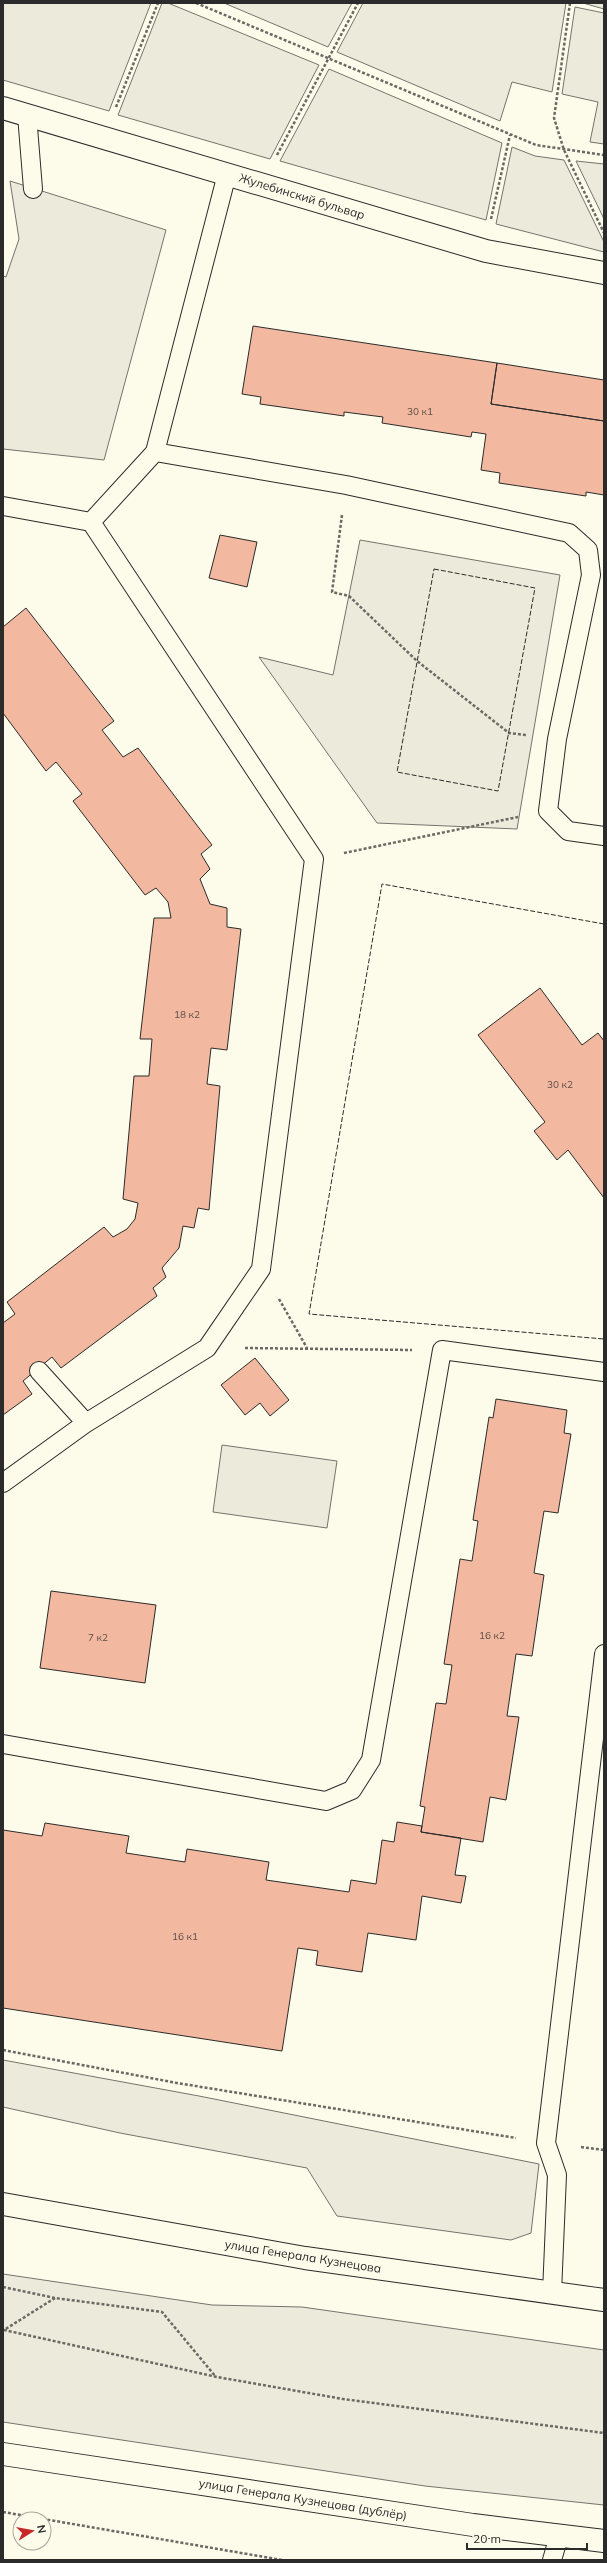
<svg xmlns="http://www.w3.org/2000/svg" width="607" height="2563" font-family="Mulish,sans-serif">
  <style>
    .green { fill: #ecebdb; stroke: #74746e }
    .parking { fill: #eceadb; stroke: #74746e }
    .building { fill: #f2b8a0; stroke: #2b2b2b }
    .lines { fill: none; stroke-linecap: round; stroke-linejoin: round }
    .lane-casing { stroke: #2b2b2b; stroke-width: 20 }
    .street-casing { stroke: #2b2b2b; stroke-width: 24 }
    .secondary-casing { stroke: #2b2b2b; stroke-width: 24 }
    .path { stroke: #6a6964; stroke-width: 2.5; stroke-dasharray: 3 2; stroke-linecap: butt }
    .lane { stroke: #fdfbea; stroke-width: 18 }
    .street { stroke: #fdfbea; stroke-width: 22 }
    .secondary { stroke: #fdfbea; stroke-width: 22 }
    .fence { stroke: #2b2b2b; stroke-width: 1; stroke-dasharray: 5 2; stroke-linecap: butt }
    .labels { text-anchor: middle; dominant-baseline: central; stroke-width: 3; stroke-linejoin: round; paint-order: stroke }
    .number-label { font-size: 10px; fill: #5d4e48 }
    .street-label { font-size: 12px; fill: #2b2b2b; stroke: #fdfbea }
  </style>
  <rect width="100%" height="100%" fill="#fdfbea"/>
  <path class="green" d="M3,3H151L109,111L3,80Z
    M162,3H168L319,65L270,159L118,115Z
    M224,3H352L328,47Z
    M363,3H566L552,92L512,82L500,121L337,52Z
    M575,7L604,13V144L590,142L598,102L562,94Z
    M329,69L502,143L486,220L280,161Z
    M512,147L535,156L564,160L604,242V252L496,224Z
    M576,161L604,164V219Z
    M360,540L560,575L517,829L377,823L259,657L333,675Z
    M222,1445L337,1461L327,1528L213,1512Z
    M3,2060L199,2096L539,2164L531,2233L511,2240L337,2216L307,2168L120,2133L3,2107Z
    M3,2274L212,2305L302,2307L604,2350V2505L425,2486L3,2422Z"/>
  <path class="parking" d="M583,3H604V9Z
    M10,181L166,230L104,460L3,449V276L6,277L19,239Z"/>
  <path class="building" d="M253,326L497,363L491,404L604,421V495L586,492V496L499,483L500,473L481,470L486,434L472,432L471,437L382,423L383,417L344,412V416L260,404L261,397L242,394Z
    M497,363L604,380V421L491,404Z
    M220,535L257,542L247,587L209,578Z
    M26,608L114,721L102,730L123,757L138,748L212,845L201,854L210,869L200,879L210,904L227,908V927L241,929L227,1050L211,1048L207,1084L220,1086L209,1210L198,1208L194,1228L183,1226L179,1248L162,1268L166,1277L153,1288L157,1296L61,1368L52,1357L23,1381L32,1394L3,1415V1323L15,1314L7,1302L104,1227L113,1237L127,1229L135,1219L138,1203L123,1199L134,1076H149L152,1039H140L154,918H171L168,902L156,888L145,895L73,801L82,794L56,762L46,771L3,713V627Z
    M540,988L582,1045L598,1033L604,1041V1198L568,1150L557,1160L534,1131L545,1122L478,1035Z
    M255,1358L289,1400L270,1416L260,1403L245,1415L221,1385Z
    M496,1399L567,1410L564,1433L571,1434L558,1513L544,1511L534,1573L544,1575L532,1656L516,1654L507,1716L519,1717L506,1800L490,1797L483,1842L421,1832L425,1807L420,1806L436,1703L446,1704L452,1665L444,1664L460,1559L472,1561L478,1521L473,1520L489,1417L493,1418Z
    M51,1591L156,1605L145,1683L40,1668Z
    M397,1822L422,1826L421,1832L461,1838L455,1875L466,1876L461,1903L422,1896L416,1940L368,1933L362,1972L316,1965L318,1951L298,1948L282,2051L3,2008V1830L42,1836L45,1823L129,1836L126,1853L185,1862L187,1849L269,1862L266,1880L349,1892L351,1880L376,1884L382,1840L394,1842Z"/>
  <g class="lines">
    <g class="lane-casing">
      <path id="lane" d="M27,115L33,189
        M155,452L346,485L569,533L588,550L591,575L557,739L548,811L568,831L604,836
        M3,506L91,522
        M39,1371L86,1423
        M3,1483L86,1423L207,1348L261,1269L314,859L91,522L155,452L227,174
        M3,1744L326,1801L352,1790L371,1760L442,1350L604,1372
        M552,2293L557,2175L546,2143L604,1654
        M552,2560L559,2536"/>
    </g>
    <g class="street-casing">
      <path id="street" d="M3,108L486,251L604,273
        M3,2454L473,2525L604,2541"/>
    </g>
    <g class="secondary-casing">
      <path id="secondary" d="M3,2204L305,2258L604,2300"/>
    </g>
    <path class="path" d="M196,3L536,145L604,155
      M570,3L554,118L564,150L604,233
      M116,107L158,3
      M277,155L358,3
      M491,219L510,135
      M342,515L332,592L349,596L417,661L509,733L526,735
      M344,853L518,817
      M279,1299L307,1348
      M245,1348L412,1350
      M3,2050L177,2083L516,2138
      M581,2147L604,2150
      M3,2287L55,2298L162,2312L216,2377
      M55,2298L4,2330L217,2377L343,2399L604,2433
      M3,2512L282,2560"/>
    <use href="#lane" class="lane"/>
    <use href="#street" class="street"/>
    <use href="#secondary" class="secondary"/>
    <path class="fence" d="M434,569L535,588L498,791L397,772Z
      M604,924L382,884L309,1314L604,1339"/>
  </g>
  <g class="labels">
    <g class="number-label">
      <text x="420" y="411">30 к1</text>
      <text x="187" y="1014">18 к2</text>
      <text x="560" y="1084">30 к2</text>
      <text x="492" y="1635">16 к2</text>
      <text x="98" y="1637">7 к2</text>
      <text x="185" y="1936">16 к1</text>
    </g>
    <g class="street-label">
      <text transform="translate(302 196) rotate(17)">Жулебинский бульвар</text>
      <text transform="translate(303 2256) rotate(9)">улица Генерала Кузнецова</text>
      <text transform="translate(303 2499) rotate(9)">улица Генерала Кузнецова (дублёр)</text>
    </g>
  </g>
  <rect width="607" height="2563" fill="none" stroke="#2b2b2b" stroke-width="8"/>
  <g transform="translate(32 2531) rotate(79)"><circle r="19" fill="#fdfbea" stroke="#a9a89e"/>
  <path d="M0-3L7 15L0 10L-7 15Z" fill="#c62828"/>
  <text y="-6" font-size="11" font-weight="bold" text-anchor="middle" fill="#2b2b2b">N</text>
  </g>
  <path d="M467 2543v6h120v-6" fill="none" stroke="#2b2b2b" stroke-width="2"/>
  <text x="473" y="2543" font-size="12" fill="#2b2b2b" stroke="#fdfbea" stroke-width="3" paint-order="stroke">20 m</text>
</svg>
